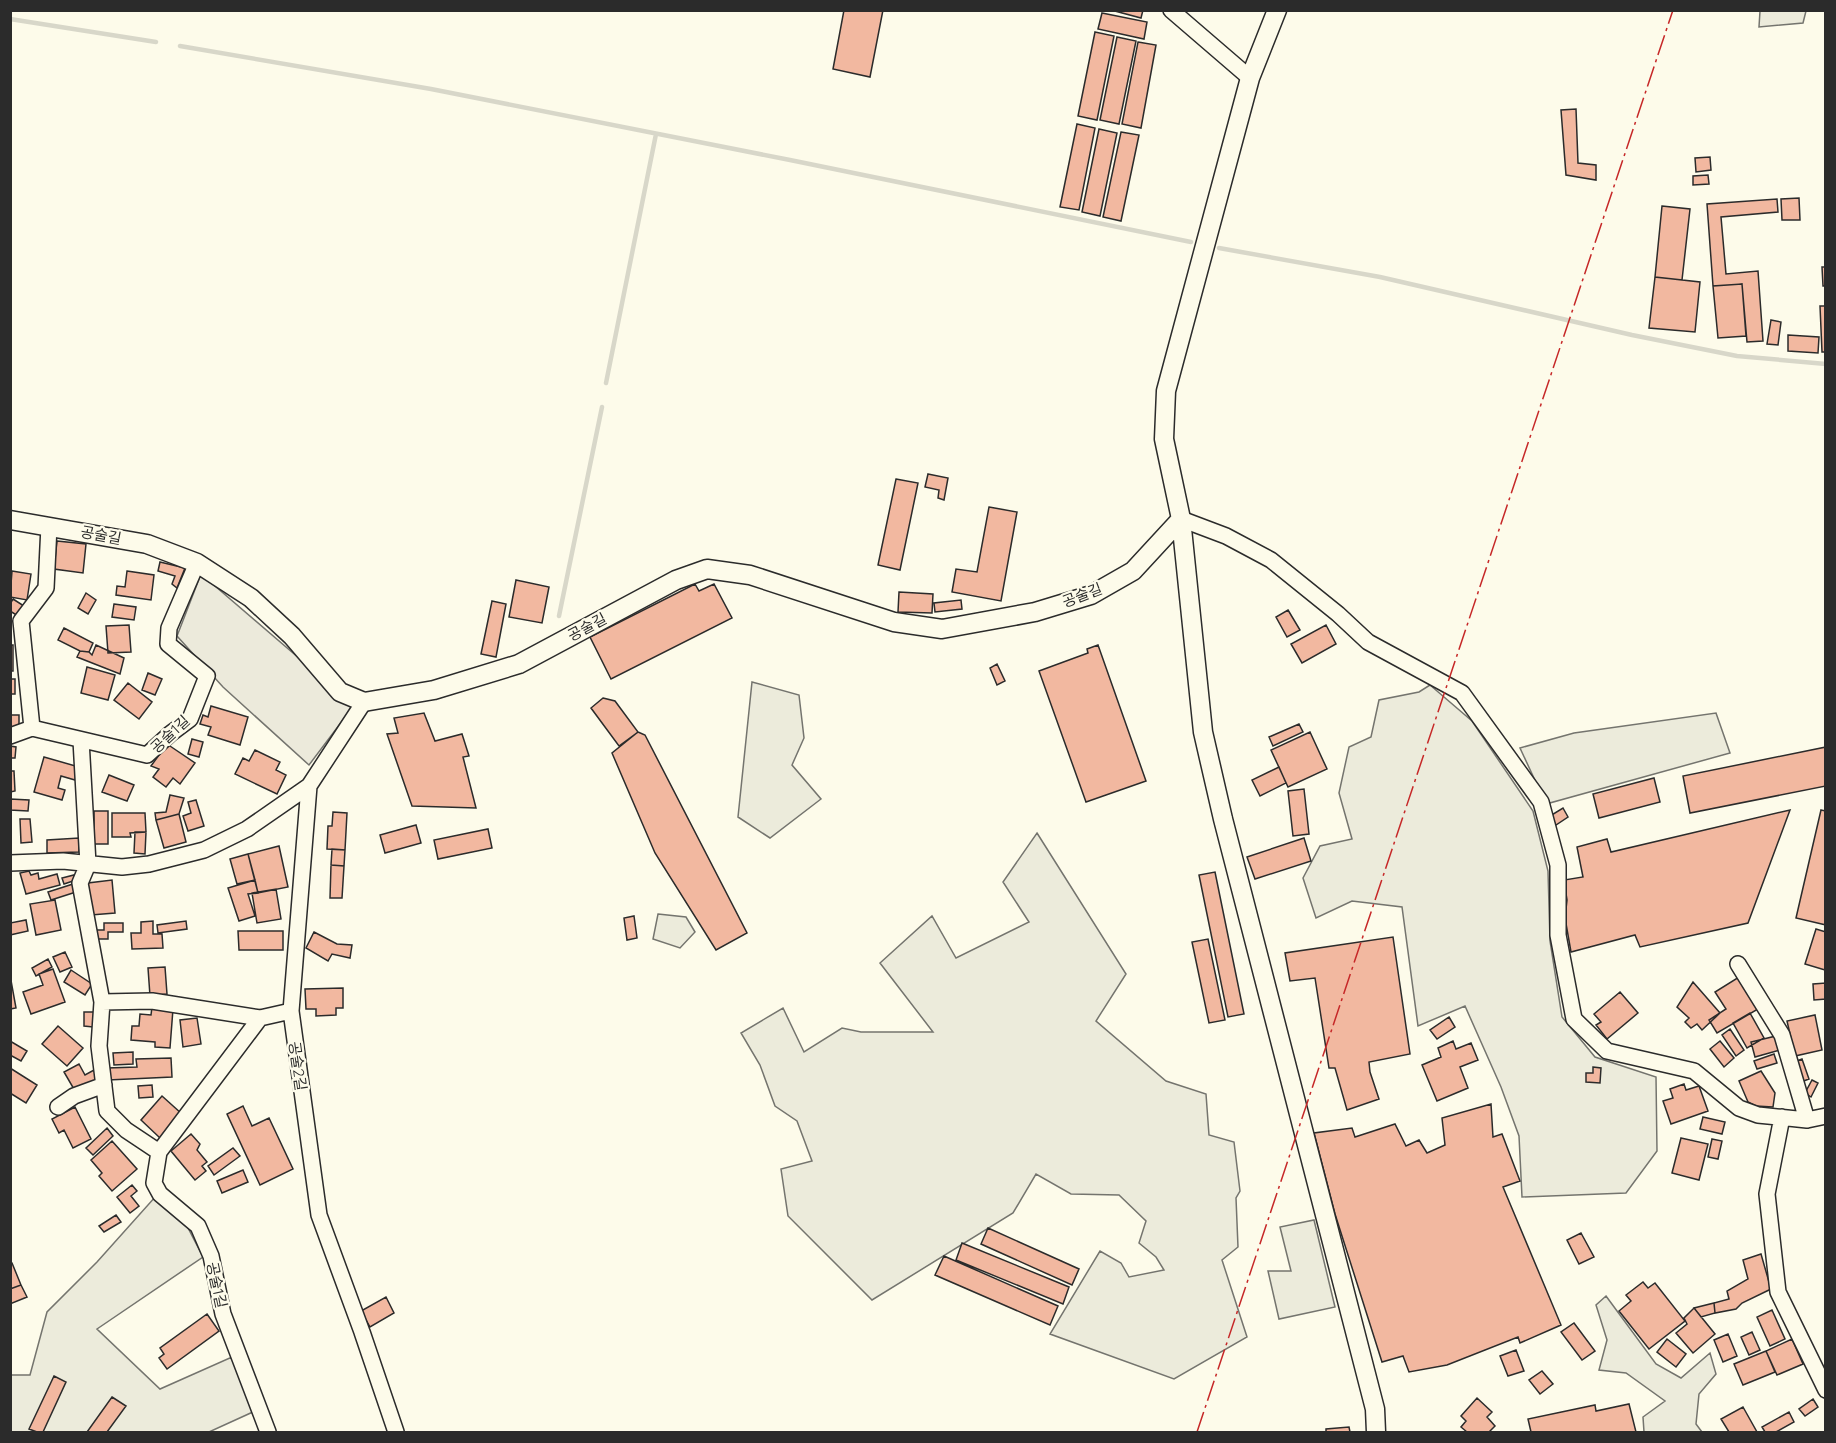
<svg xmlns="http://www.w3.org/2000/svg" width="1836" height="1443" font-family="Quicksand,'Noto Sans KR',sans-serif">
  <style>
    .green { fill: #ecebdb; stroke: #74746e; stroke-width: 1.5 }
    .parking { fill: #eceadb; stroke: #74746e; stroke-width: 1.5 }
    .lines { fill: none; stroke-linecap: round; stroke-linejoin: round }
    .stream { stroke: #d8d7c9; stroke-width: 4.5 }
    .building { fill: #f2b8a0; stroke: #2b2b2b; stroke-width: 1.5 }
    .minor-casing { stroke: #2b2b2b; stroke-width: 18 }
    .tertiary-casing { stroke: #2b2b2b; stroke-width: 21 }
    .minor { stroke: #fdfbea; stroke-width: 15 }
    .tertiary { stroke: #fdfbea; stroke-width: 18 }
    .power { stroke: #c62828; stroke-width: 1.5; stroke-dasharray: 21 4.5 3 4.5; stroke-linecap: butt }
    .labels { text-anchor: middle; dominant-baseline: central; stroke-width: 4.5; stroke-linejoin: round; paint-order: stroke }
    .street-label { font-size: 15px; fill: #2b2b2b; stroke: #fdfbea }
  </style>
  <rect width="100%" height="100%" fill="#fdfbea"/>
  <path class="green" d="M1760,11V10L1806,11L1803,23L1759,27Z
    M752,682L799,695L804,738L792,765L821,799L770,838L738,817Z
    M1430,685L1472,721L1533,811L1548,871L1550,941L1562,1017L1595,1057L1656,1077L1657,1151L1626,1193L1522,1197L1519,1136L1501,1087L1465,1006L1418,1026L1402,907L1352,901L1316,918L1303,878L1320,846L1352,839L1339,793L1349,747L1371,737L1379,700L1419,692Z
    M1716,713L1730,753L1546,804L1520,748L1574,733Z
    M1037,833L1126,974L1096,1021L1166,1081L1206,1094L1209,1135L1234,1142L1240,1191L1236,1198L1238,1247L1222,1260L1247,1337L1174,1379L1050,1334L1100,1251L1121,1263L1129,1277L1164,1270L1156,1257L1139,1243L1146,1221L1119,1195L1071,1194L1036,1174L1013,1213L872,1300L788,1216L781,1169L812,1161L797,1121L775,1106L760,1065L741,1033L783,1008L804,1052L842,1028L861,1032H933L880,963L932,916L956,958L1029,922L1003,882Z
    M658,914L686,917L695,932L680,948L653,939Z
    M156,1196L187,1226L203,1257L97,1329L160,1389L232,1357L255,1411L209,1432H11V1375H30L47,1312L97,1262Z
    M1314,1220L1335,1307L1279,1319L1268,1271H1291L1280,1227Z
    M1606,1296L1656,1364L1681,1378L1710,1353L1716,1374L1699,1394L1696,1424L1702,1432H1644L1643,1417L1665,1401L1626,1373L1599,1370L1607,1340L1596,1305Z"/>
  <path class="parking" d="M201,574L307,665L352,708L309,765L223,687L177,636Z"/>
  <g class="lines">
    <path class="stream" d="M10,19L156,42
      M180,46L431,89L790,160L1191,242
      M1219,248L1380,277L1632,335L1737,356L1826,364
      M606,383L656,134
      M559,616L602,407"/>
  </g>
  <path class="building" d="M844,10H883L870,77L833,69Z
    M1111,10H1143L1141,18Z
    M1102,13L1147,22L1144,39L1098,29Z
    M1095,32L1114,36L1097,120L1078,116Z
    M1117,37L1136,41L1119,124L1100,120Z
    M1138,42L1156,45L1141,128L1122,124Z
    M1576,109L1578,163L1596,165V180L1566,175L1561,110Z
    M1077,124L1095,128L1079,210L1060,207Z
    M1099,129L1117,133L1100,216L1082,212Z
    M1121,132L1139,135L1121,221L1103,217Z
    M1710,157L1711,170L1696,172L1695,158Z
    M1708,175L1709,184L1693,185V176Z
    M1799,198L1800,220H1782L1781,199Z
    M1777,199L1778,212L1721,217L1726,274L1758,271L1763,341L1747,342L1742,284L1713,286L1707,204Z
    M1662,206L1690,209L1682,280L1655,277Z
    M1822,267H1826V286H1823Z
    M1655,277L1700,282L1695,332L1649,328Z
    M1742,284L1746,336L1718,338L1713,286Z
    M1820,306H1826V352H1822Z
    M1771,320L1781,322L1778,345L1767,344Z
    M1788,335L1819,337L1818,353L1788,351Z
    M928,474L948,478L944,500L938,498L939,490L925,487Z
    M896,479L918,483L900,570L878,565Z
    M989,507L1017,512L1001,601L952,592L956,569L977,572Z
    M57,541L86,544L83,573L54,569Z
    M160,562L185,568L177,588L172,584L175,576L158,571Z
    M12,571L31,574L27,600L10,597Z
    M127,571L154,575L151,600L116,595L117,586L125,587Z
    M516,580L549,587L542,623L509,617Z
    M695,584L699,591L714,584L732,618L611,679L590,637Z
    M899,592L933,594L932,613L898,612Z
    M86,593L96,600L88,614L78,608Z
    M13,599L24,606L18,616L10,611V604Z
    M961,600L962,609L935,612L934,603Z
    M492,601L506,604L496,657L481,654Z
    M114,604L136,607L134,620L112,617Z
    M1288,610L1300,630L1287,637L1276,617Z
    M129,625L131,652L108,653L106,626Z
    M1326,625L1336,644L1302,663L1291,644Z
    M64,628L93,643L89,652L80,651L58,640Z
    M10,645H13V671H10Z
    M96,645L124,658L120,674L77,657L80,651L89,652L92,655Z
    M1098,645L1146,781L1086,802L1039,671L1088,653L1087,649Z
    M997,664L1005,681L997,685L990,668Z
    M87,667L115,675L108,700L81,693Z
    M148,673L162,679L155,695L142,690Z
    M10,679H15V694H10Z
    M128,683L152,702L139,719L114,700Z
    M603,698L615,701L638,732L619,746L591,708Z
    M211,706L248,717L240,745L208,735L211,727L200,724L203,715L208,717Z
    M424,713L435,741L462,734L469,756L463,757L476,808L412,806L387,734L398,733L394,718Z
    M10,715H19V730L10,729Z
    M1299,724L1303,732L1273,746L1269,737Z
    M638,732L645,735L747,933L716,950L655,853L612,753Z
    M1310,732L1327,769L1288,787L1271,750Z
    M192,739L203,742L199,757L188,754Z
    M167,744L195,763L180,784L173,778L166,787L153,777L159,769L151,766Z
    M10,746L16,747L15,758H10Z
    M1826,747V786L1690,813L1683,776Z
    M255,750L280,762L276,770L286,775L277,794L235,774L243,758L249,761Z
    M44,757L79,767L75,780L61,776L58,788L65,790L62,800L34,792Z
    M1279,767L1286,783L1260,796L1252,780Z
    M10,771H14L15,791L10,792Z
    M109,775L134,785L127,801L102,792Z
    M1654,778L1660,802L1599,818L1593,794Z
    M1304,789L1309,834L1293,836L1288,791Z
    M170,795L184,798L179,814L156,820L155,813L166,812Z
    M10,799L29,800L28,811L10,810Z
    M196,800L204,826L188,831L183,816L191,813L188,802Z
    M1563,808L1568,817L1556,825L1550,816Z
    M1790,810L1748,923L1640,947L1635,935L1571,952L1565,918L1567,900L1564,880L1583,877L1577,847L1607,839L1611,852Z
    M1821,810L1826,811V925L1796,918Z
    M94,811H108V844H94Z
    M333,812L347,813L345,850L327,849L328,826H332Z
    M112,813H145L146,832L130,833L131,837H112Z
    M179,814L186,842L164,848L156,820Z
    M20,819H30L32,842L21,843Z
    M416,825L421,843L385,853L380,835Z
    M488,829L492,848L438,859L434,840Z
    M135,832H146L145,854L134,853Z
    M79,838V852L47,853V840Z
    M1304,838L1311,861L1255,879L1247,857Z
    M279,846L288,887L258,893L248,854Z
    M332,849L345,850L344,866L331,865Z
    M248,854L255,880L237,884L230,859Z
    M331,865L344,866L342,898H330Z
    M29,871L31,875L38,873L39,879L57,874L60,885L26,894L20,873Z
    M1215,872L1244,1014L1228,1017L1199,875Z
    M74,875L76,880L64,884L62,878Z
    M112,880L115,913L91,915L88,883Z
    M255,880L258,893L248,894L255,916L239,921L228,888Z
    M73,884L76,892L51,900L48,892Z
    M276,889L281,919L257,923L252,893Z
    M55,900L61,930L36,935L30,904Z
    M634,916L637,938L627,940L624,918Z
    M26,920L28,931L10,935V923Z
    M153,921V934H162L163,948L132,949L131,933H141V922Z
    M186,921L187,929L158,933L157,925Z
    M104,923H123V932H108V939H96V930H104Z
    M1816,929L1826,932L1825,970L1805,964Z
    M238,931H283V950H239Z
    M314,932L337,944L352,945L350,958L332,954L328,961L306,948Z
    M1393,937L1410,1054L1369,1062L1370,1072L1379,1099L1347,1110L1335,1068H1329L1315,978L1290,981L1285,953Z
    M1208,939L1225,1020L1209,1023L1192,942Z
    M65,952L72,967L60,972L53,957Z
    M48,959L52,967L36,976L32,968Z
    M165,967L167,994L150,996L148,968Z
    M53,969L65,1002L31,1014L23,992L43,985L39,974Z
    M71,970L92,984L85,995L64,982Z
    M10,975L16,1008L10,1009Z
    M1739,977L1758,1009L1717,1033L1709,1020L1726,1009L1715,992Z
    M1693,982L1720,1013L1702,1030L1697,1024L1691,1028L1685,1022L1689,1018L1677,1007Z
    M1826,983V999L1814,1000L1813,984Z
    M343,988V1008H336V1015L316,1016V1009H306L305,989Z
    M1620,992L1638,1013L1607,1039L1596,1025L1601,1022L1594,1014Z
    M152,1007L173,1009L170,1048L155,1047V1042L131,1040L132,1026H139L140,1014L151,1015Z
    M84,1012H94L93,1027L84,1026Z
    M1750,1013L1764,1038L1747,1048L1733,1023Z
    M1815,1015L1822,1050L1795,1056L1787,1021Z
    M1449,1017L1455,1027L1437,1039L1430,1030Z
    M197,1018L201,1044L183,1047L180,1020Z
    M58,1026L83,1048L67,1066L42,1044Z
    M1730,1029L1744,1050L1736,1056L1722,1035Z
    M1776,1036L1780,1050L1755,1057L1751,1042Z
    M10,1041L27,1051L21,1061L10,1055Z
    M1453,1041L1456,1049L1471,1043L1478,1060L1460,1067L1468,1088L1437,1101L1422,1065L1441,1057L1438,1048Z
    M1720,1041L1734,1058L1724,1067L1710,1049Z
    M133,1052V1064L114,1065L113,1053Z
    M1774,1054L1777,1063L1757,1069L1754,1061Z
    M171,1058L172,1077L108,1080L107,1068L137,1067L136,1059Z
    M1802,1059L1809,1079L1801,1082L1794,1062Z
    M79,1064L85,1075L94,1070L99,1078L75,1091L64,1072Z
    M1593,1067L1601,1068L1600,1083L1586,1082V1073H1593Z
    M10,1068L37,1085L26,1103L10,1093Z
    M1761,1071L1775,1093L1773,1107L1756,1106L1748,1102L1739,1081Z
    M1812,1080L1818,1083L1811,1097L1805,1093Z
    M1684,1084L1686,1090L1699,1086L1708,1111L1671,1124L1663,1101L1673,1098L1670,1089Z
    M152,1085L153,1097L139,1098L138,1086Z
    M162,1096L182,1114L160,1138L141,1120Z
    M1491,1104L1493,1137L1502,1134L1520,1181L1503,1187L1561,1325L1520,1343L1518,1337L1447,1365L1409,1372L1403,1356L1382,1362L1335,1214L1314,1133L1352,1128L1355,1137L1395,1124L1406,1146L1419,1140L1427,1153L1445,1145L1442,1118Z
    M243,1106L252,1126L269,1118L293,1169L260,1185L227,1114Z
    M75,1107L91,1139L73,1148L64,1130L59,1133L52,1119Z
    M1703,1117L1725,1122L1722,1134L1700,1129Z
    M107,1128L113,1136L93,1155L86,1148Z
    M191,1134L200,1144L197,1150L207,1162L202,1166L206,1171L195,1180L171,1151Z
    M1681,1138L1708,1144L1699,1180L1672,1173Z
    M1712,1139L1722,1141L1718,1159L1708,1157Z
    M112,1141L137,1169L112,1191L99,1176L102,1173L91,1160Z
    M233,1148L240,1156L214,1175L208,1166Z
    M243,1170L248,1182L222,1193L217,1181Z
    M132,1185L137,1191L131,1196L139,1206L130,1213L117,1197Z
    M116,1215L121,1222L104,1232L99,1226Z
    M988,1228L1079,1269L1072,1285L981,1244Z
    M1581,1233L1594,1257L1579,1264L1567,1240Z
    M962,1243L1069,1287L1063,1304L956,1260Z
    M1761,1254L1771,1289L1742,1303L1736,1309L1715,1313L1714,1303L1729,1299L1727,1291L1748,1279L1743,1260Z
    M944,1256L1058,1306L1050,1325L935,1275Z
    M10,1263H12L21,1285L10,1289Z
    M1643,1282L1648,1288L1655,1283L1685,1321L1649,1349L1619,1311L1631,1301L1626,1295Z
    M21,1285L27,1297L10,1304V1289Z
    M386,1297L394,1313L370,1327L361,1311Z
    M1714,1303L1715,1313L1701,1317L1694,1308Z
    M1694,1308L1715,1334L1693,1353L1676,1333L1687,1324L1684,1318Z
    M1772,1310L1785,1339L1770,1346L1757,1317Z
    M207,1314L219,1331L167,1369L159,1358L164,1354L160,1348Z
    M1574,1323L1595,1351L1582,1360L1561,1332Z
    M1752,1332L1760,1350L1749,1355L1741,1337Z
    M1728,1334L1737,1356L1723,1362L1714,1340Z
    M1667,1339L1686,1354L1676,1367L1657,1352Z
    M1792,1339L1803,1364L1777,1375L1766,1351Z
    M1516,1350L1524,1371L1508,1376L1500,1356Z
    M1766,1351L1775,1372L1743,1385L1734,1364Z
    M1542,1371L1553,1384L1540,1394L1529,1380Z
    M54,1376L66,1382L43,1432H37L29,1429Z
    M112,1397L126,1406L107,1432H87Z
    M1477,1398L1492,1412L1487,1417L1495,1426L1489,1432H1467L1461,1427L1466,1421L1461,1416Z
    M1813,1399L1818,1407L1805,1416L1799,1409Z
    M1629,1404L1636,1432H1531L1528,1419L1595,1405L1596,1411Z
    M1743,1407L1757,1432H1729L1721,1419Z
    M1789,1412L1794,1422L1776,1432H1765L1762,1427Z
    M1349,1427L1350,1432H1326V1429Z"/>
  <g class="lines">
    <g class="minor-casing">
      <path id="minor" d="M1171,10L1250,78
        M1181,519L1226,536L1271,560L1338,614L1368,642L1462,693L1541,802L1558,865V935L1574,1019L1607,1051L1694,1071L1739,1108L1758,1115L1807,1120L1826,1116
        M364,702L309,786L291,1011L319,1215L362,1332L396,1432
        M32,728L147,755L170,734L190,719L207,676L168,644L169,628L197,563
        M10,736L32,728L21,621L46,588L49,526
        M81,740L88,864L80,883L102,1002L99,1046L107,1111L126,1130L159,1152
        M10,863L63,861L122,867L149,864L204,850L247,829L309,786
        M1738,964L1782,1035L1807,1120
        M102,1002L152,1001L260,1018L291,1011
        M260,1018L159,1152L154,1183L160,1194L198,1226L211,1256L223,1314L268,1432
        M58,1107L74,1096L104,1085
        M1782,1117L1767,1194L1778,1292L1826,1390"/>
    </g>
    <g class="tertiary-casing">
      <path id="tertiary" d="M1277,10L1250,78L1166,391L1164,439L1181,519L1203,732L1223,819L1375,1409L1376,1432
        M10,520L147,544L197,563L251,598L292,636L340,692L364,702L434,690L519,664L676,580L707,569L750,575L894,622L942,629L1035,612L1091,595L1133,571L1181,519"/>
    </g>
    <use href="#minor" class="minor"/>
    <use href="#tertiary" class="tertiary"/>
    <path class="power" d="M1197,1432L1673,10"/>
  </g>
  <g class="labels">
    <g class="street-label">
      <text transform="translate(101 535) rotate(11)">공술길</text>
      <text transform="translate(1082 595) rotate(-21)">공술길</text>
      <text transform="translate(587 627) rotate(-28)">공술길</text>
      <text transform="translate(170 734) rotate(-43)">공술1길</text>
      <text transform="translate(298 1066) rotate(82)">공술2길</text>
      <text transform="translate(217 1285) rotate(78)">공술1길</text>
    </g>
  </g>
  <rect width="1836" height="1443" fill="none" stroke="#2b2b2b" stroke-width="24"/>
</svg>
